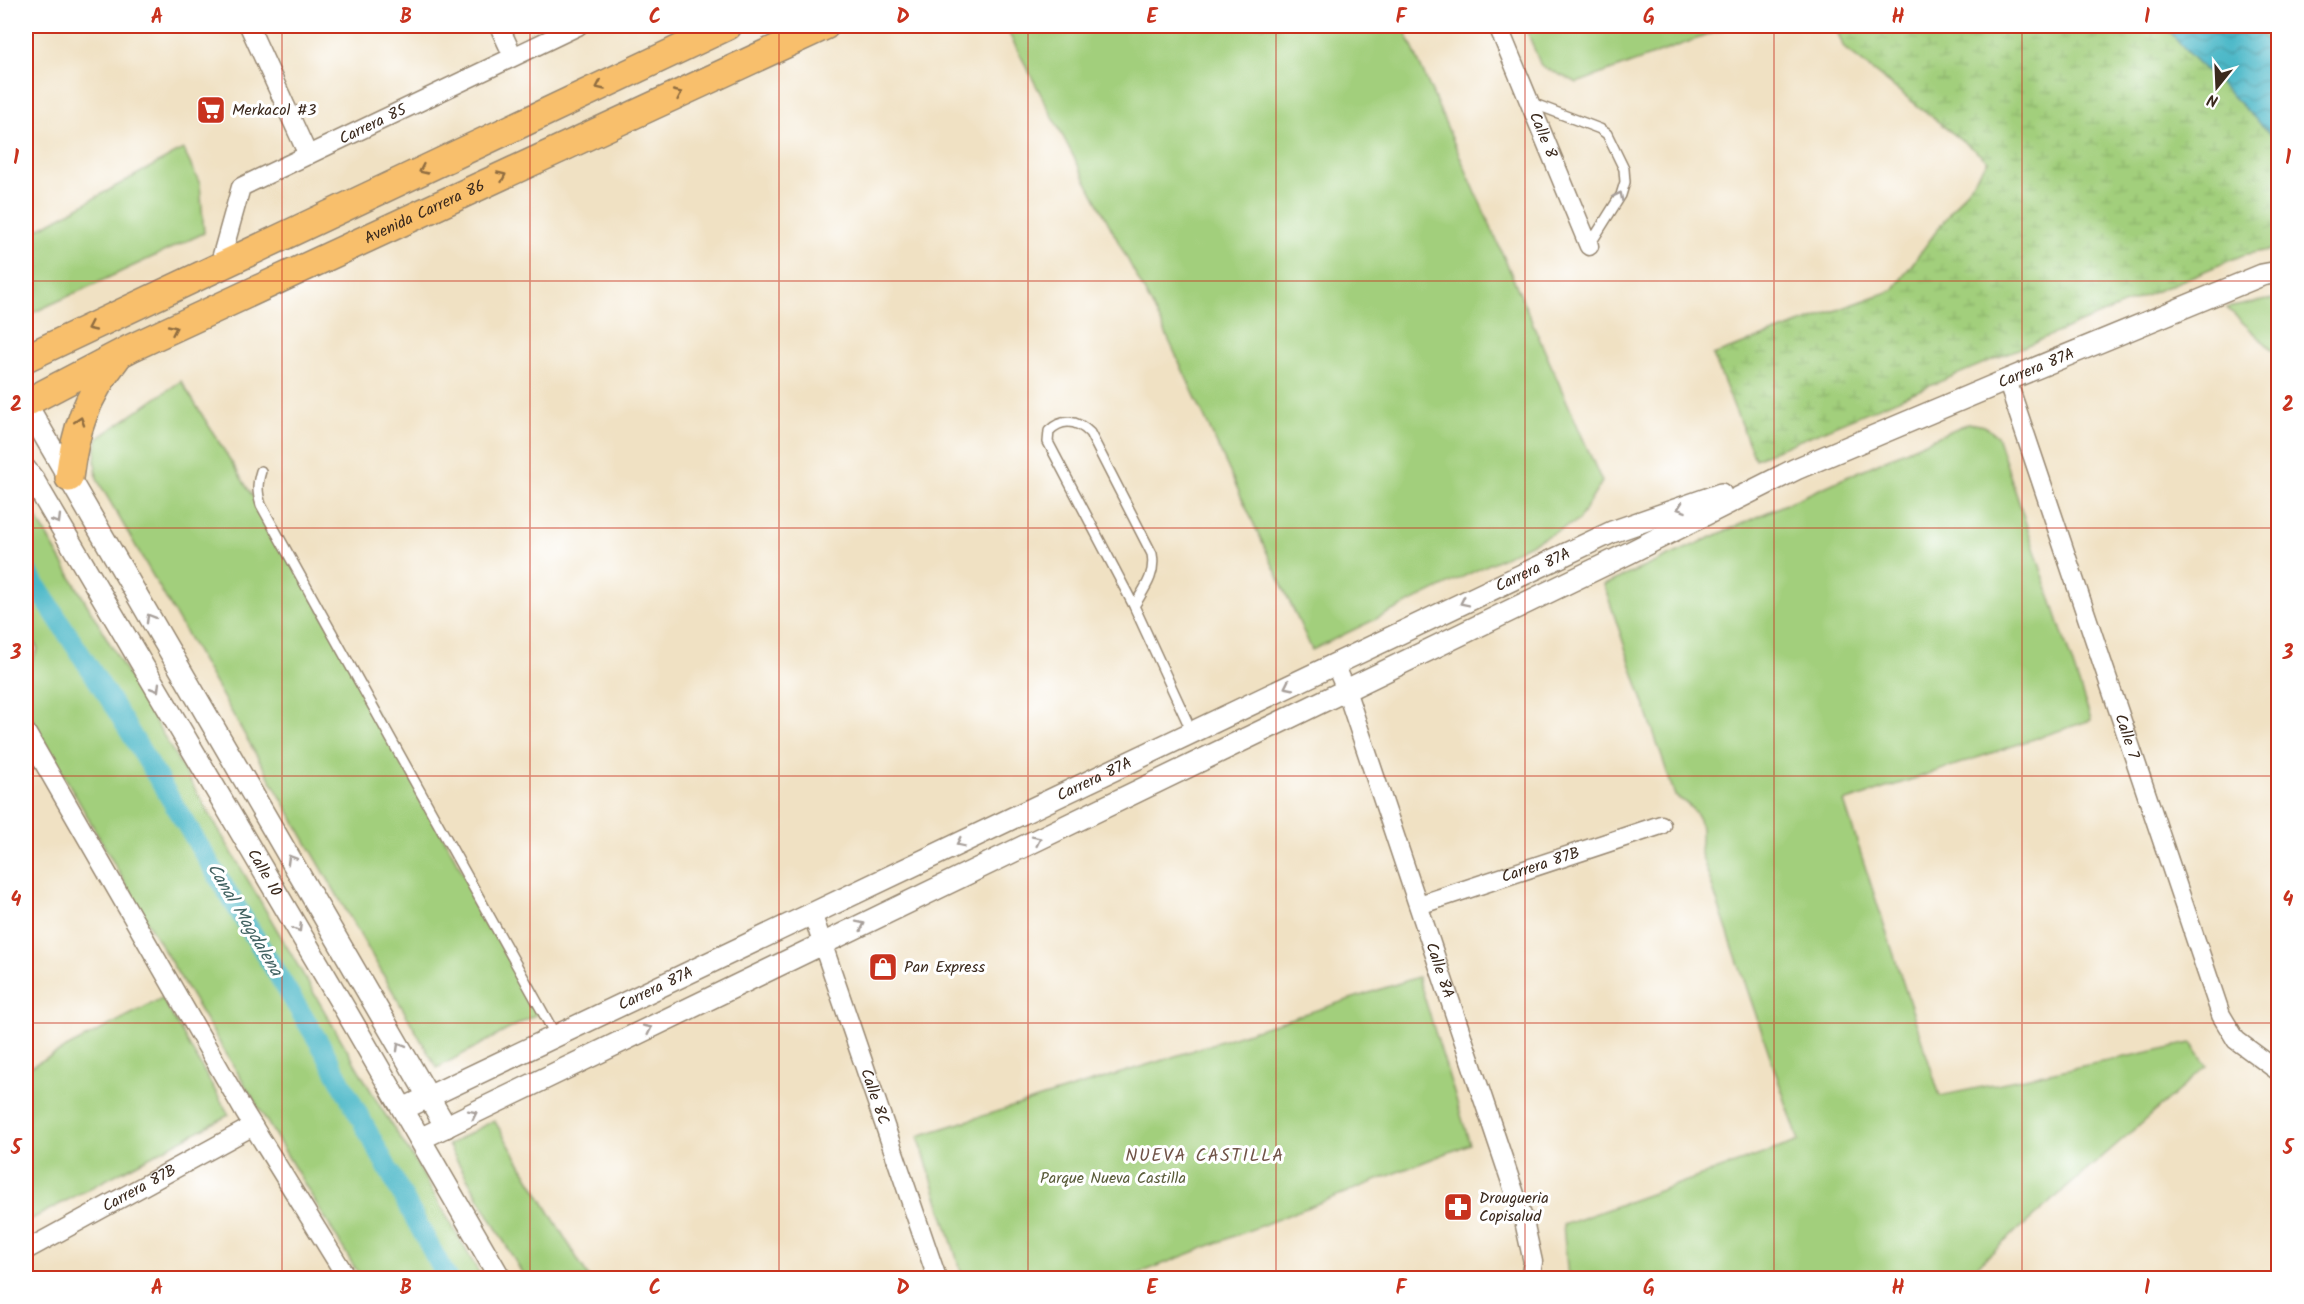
<svg xmlns="http://www.w3.org/2000/svg" width="2304" height="1304" font-family="Kalam,sans-serif">
  <style>
    .green { fill: #a2cf7c; stroke: #6e7c4d; stroke-width: 1.5 }
    .wetland { fill: url(#wetland-marsh); stroke: #6e7c4d; stroke-width: 1.5 }
    .water { fill: url(#water-waves); stroke: #447173; stroke-width: 1.5 }
    .lines { fill: none; stroke-linecap: round; stroke-linejoin: round }
    .canal { stroke: #4cb8c8; stroke-width: 20 }
    .service-casing { stroke: #968670; stroke-width: 12 }
    .minor-casing { stroke: #968670; stroke-width: 21 }
    .tertiary-casing { stroke: #968670; stroke-width: 24 }
    .primary-casing { stroke: #968670; stroke-width: 30 }
    .service { stroke: #fff; stroke-width: 9 }
    .minor { stroke: #fff; stroke-width: 18 }
    .tertiary { stroke: #fff; stroke-width: 21 }
    .primary { stroke: #f8bf6c; stroke-width: 27 }
    .oneway { stroke: #906d41 }
    .oneway2 { stroke: #a79f9a }
    .grid { fill: none; stroke: #c8321e; stroke-width: 1.5; stroke-opacity: 0.55 }
    .labels { text-anchor: middle; dominant-baseline: central; stroke-width: 6; stroke-linejoin: round; paint-order: stroke }
    .poi-label { font-size: 16px; fill: #3b2a1e; stroke: #fff; text-anchor: start }
    .street-label { font-size: 16px; fill: #3b2a1e; stroke: #fff }
    .park-label { font-size: 16px; fill: #5a5c3a; stroke: #fff }
    .water-label { font-size: 18px; font-style: italic; fill: #426362; stroke: #fff }
    .neighbourhood-label { font-size: 18px; letter-spacing: 1.5px; fill: #715448; stroke: #fff }
    .neatline { fill: none; stroke: #c8321e; stroke-width: 2 }
    .grid-label { font-size: 20px; text-anchor: middle; font-weight: bold; fill: #c8321e }
  </style>
  <defs>
    <pattern id="wetland-marsh" width="20" height="14" patternUnits="userSpaceOnUse" patternTransform="scale(1.5)"><rect width="20" height="14" fill="#a2cf7c"/><path d="M1 5h8M5 5V1M11 12h8M15 12V8" fill="none" stroke="#8cb26b"/></pattern>
    <pattern id="water-waves" width="16" height="10" patternUnits="userSpaceOnUse" patternTransform="scale(1.5)"><rect width="16" height="10" fill="#4cb8c8"/><path d="M0 5q4-4 8 0t8 0" fill="none" stroke="#4096a2"/></pattern>
  </defs>
  <rect width="100%" height="100%" fill="#fff"/>
  <filter id="ink" filterUnits="userSpaceOnUse"><feTurbulence type="fractalNoise" baseFrequency=".0167" numOctaves="2"/><feDisplacementMap in="SourceGraphic" scale="12" xChannelSelector="R" yChannelSelector="G"/><feConvolveMatrix kernelMatrix="1 2 1 2 8 2 1 2 1" color-interpolation-filters="sRGB"/></filter>
  <filter id="wash" filterUnits="userSpaceOnUse"><feTurbulence type="fractalNoise" baseFrequency=".008" numOctaves="4" result="noise"/><feDisplacementMap in="SourceGraphic" scale="24" xChannelSelector="R" yChannelSelector="G"/><feGaussianBlur stdDeviation="1.35" result="paint"/><feColorMatrix in="noise" values="0 0 0 0 0 0 0 0 0 0 0 0 0 0 0 0 0 1.4 0 .05"/><feComposite in="paint" operator="in"/></filter>
  <g filter="url(#wash)">
    <rect width="100%" height="100%" fill="#f0e1c3"/>
    <path class="green" d="M1005,26H1403L1602,482L1578,521L1312,650L1161,323Z
      M1525,26H1732L1577,83L1541,66Z
      M183,149L200,184L204,233L26,316V236Z
      M2278,298V355L2227,308Z
      M181,381L299,571L539,1013L437,1068L97,479L95,460L97,439Z
      M1968,423L1984,426L1997,436L2091,720L1844,802L1940,1096L2191,1043L2207,1066L1972,1270L1981,1278H1584L1568,1277L1563,1225L1799,1141L1700,851C1704,823 1700,810 1675,796L1604,585Z
      M29,505L381,1108L412,1156L482,1278H361L150,927L26,708V671L38,649L26,629V508Z
      M1418,977L1470,1144L1127,1278H963L918,1136L1160,1061Z
      M162,998L229,1115L26,1222V1069Z
      M494,1120L589,1278H525L448,1145Z"/>
    <path class="wetland" d="M1835,26H2278V248L2243,255L1755,459L1713,355L1893,290L1988,161L1844,48Z"/>
    <path class="water" d="M2164,26H2254L2278,54V141L2187,52Z"/>
    <g class="lines">
      <path class="canal" d="M26,570L109,698L323,1049L447,1278"/>
    </g>
  </g>
  <g filter="url(#ink)">
    <g class="lines">
      <g class="service-casing">
        <path id="service" d="M1532,103L1600,129L1607,134L1624,169L1625,182L1621,195L1589,246
          M261,471C257,484 257,492 261,505L556,1036
          M1134,606C1144,589 1156,575 1152,554L1090,433C1077,420 1062,418 1049,431L1048,442L1134,606L1192,732"/>
      </g>
      <g class="minor-casing">
        <g id="minor">
          <path d="M249,26L308,155"/>
          <path d="M499,26L513,56"/>
          <path id="s1" d="M1498,26L1589,246"/>
          <path id="s2" d="M219,266L241,187L578,26"/>
          <path id="s3" d="M2007,380L2221,1015L2236,1040L2278,1071"/>
          <path id="s4" d="M1335,664L1346,690L1524,1221L1533,1262L1530,1278"/>
          <path d="M26,732L245,1113L347,1278"/>
          <path id="s5" d="M1419,905L1661,825"/>
          <path id="s6" d="M812,913L937,1278"/>
          <path id="s7" d="M26,1250L253,1126"/>
        </g>
      </g>
      <g class="tertiary-casing">
        <g id="tertiary">
          <path d="M26,404L446,1127"/>
          <path id="s8" d="M26,470L33,479L346,1011L500,1278"/>
          <path id="s9" d="M403,1109L1612,532L1721,494"/>
          <path id="s10" d="M420,1139L1629,553L1796,469L2007,380L2262,275L2278,272"/>
        </g>
      </g>
      <g class="primary-casing">
        <g id="primary">
          <path d="M26,358L728,26"/>
          <path id="s11" d="M26,403L131,348L825,26"/>
          <path d="M69,478C75,430 86,397 116,359"/>
        </g>
      </g>
      <use href="#service" class="service"/>
      <use href="#minor" class="minor"/>
      <use href="#tertiary" class="tertiary"/>
      <use href="#primary" class="primary"/>
    </g>
    <defs><path id="oneway-chevron" d="M-2-3.5L2.5 0L-2 3.5" fill="none" stroke-width="1.6" stroke-linecap="round" stroke-linejoin="round" transform="scale(1.5)"/></defs>
    <g class="oneway">
      <use href="#oneway-chevron" transform="translate(600 86) rotate(155)"/>
      <use href="#oneway-chevron" transform="translate(678 94) rotate(-25)"/>
      <use href="#oneway-chevron" transform="translate(423 170) rotate(155)"/>
      <use href="#oneway-chevron" transform="translate(502 176) rotate(-25)"/>
      <use href="#oneway-chevron" transform="translate(91 327) rotate(155)"/>
      <use href="#oneway-chevron" transform="translate(173 329) rotate(-25)"/>
      <use href="#oneway-chevron" transform="translate(80 421) rotate(-72)"/>
    </g>
    <g class="oneway2">
      <use href="#oneway-chevron" transform="translate(1619 196) rotate(-63)"/>
      <use href="#oneway-chevron" transform="translate(1681 508) rotate(161)"/>
      <use href="#oneway-chevron" transform="translate(57 520) rotate(59)"/>
      <use href="#oneway-chevron" transform="translate(1464 602) rotate(154)"/>
      <use href="#oneway-chevron" transform="translate(150 618) rotate(-120)"/>
      <use href="#oneway-chevron" transform="translate(1288 686) rotate(154)"/>
      <use href="#oneway-chevron" transform="translate(156 688) rotate(59)"/>
      <use href="#oneway-chevron" transform="translate(1037 840) rotate(-26)"/>
      <use href="#oneway-chevron" transform="translate(960 843) rotate(154)"/>
      <use href="#oneway-chevron" transform="translate(291 859) rotate(-120)"/>
      <use href="#oneway-chevron" transform="translate(861 925) rotate(-26)"/>
      <use href="#oneway-chevron" transform="translate(298 928) rotate(59)"/>
      <use href="#oneway-chevron" transform="translate(648 1029) rotate(-26)"/>
      <use href="#oneway-chevron" transform="translate(400 1046) rotate(-120)"/>
      <use href="#oneway-chevron" transform="translate(473 1114) rotate(-26)"/>
    </g>
  </g>
  <path class="grid" d="M282,26V1278M530,26V1278M779,26V1278M1028,26V1278M1276,26V1278M1525,26V1278M1774,26V1278M2022,26V1278M26,281H2278M26,528H2278M26,776H2278M26,1023H2278"/>
  <defs>
    <g id="supermarket-square" transform="scale(1.5)"><rect x="-9" y="-9" width="18" height="18" rx="4" fill="#c8321e" stroke="#fff"/><path d="M-6-5.5h2.5l.6 2H6L4.5 2H-2.5L-4.4-4H-6ZM-1.5 3.2a1.3 1.3 0 1 0 .1 0ZM3 3.2a1.3 1.3 0 1 0 .1 0Z" fill="#fff"/></g>
    <g id="shop-square" transform="scale(1.5)"><rect x="-9" y="-9" width="18" height="18" rx="4" fill="#c8321e" stroke="#fff"/><path d="M-5-2.5h2.3a2.7 3.5 0 0 1 5.4 0H5L5.5 6h-11ZM-1.5-2.5h3a1.5 2.3 0 0 0-3 0Z" fill="#fff"/></g>
    <g id="pharmacy-square" transform="scale(1.5)"><rect x="-9" y="-9" width="18" height="18" rx="4" fill="#c8321e" stroke="#fff"/><path d="M-2-6h4v4h4v4h-4v4h-4v-4h-4v-4h4Z" fill="#fff"/></g>
  </defs>
  <g fill-rule="evenodd">
    <use href="#supermarket-square" x="211" y="110"/>
    <use href="#shop-square" x="883" y="967"/>
    <use href="#pharmacy-square" x="1458" y="1207"/>
  </g>
  <g class="labels">
    <g class="poi-label">
      <text x="232" y="110">Merkacol #3</text>
      <text x="904" y="967">Pan Express</text>
      <text x="1479" y="1198">Drougueria<tspan x="1479" dy="18">Copisalud</tspan></text>
    </g>
    <g class="street-label">
      <text stroke="none"><textPath href="#s2" startOffset="228">Carrera 85</textPath></text>
      <text stroke="none"><textPath href="#s1" startOffset="118">Calle 8</textPath></text>
      <text stroke="none"><textPath href="#s11" startOffset="442">Avenida Carrera 86</textPath></text>
      <text stroke="none"><textPath href="#s10" startOffset="1791">Carrera 87A</textPath></text>
      <text stroke="none"><textPath href="#s9" startOffset="1252">Carrera 87A</textPath></text>
      <text stroke="none"><textPath href="#s3" startOffset="376">Calle 7</textPath></text>
      <text stroke="none"><textPath href="#s9" startOffset="766">Carrera 87A</textPath></text>
      <text stroke="none"><textPath href="#s5" startOffset="128">Carrera 87B</textPath></text>
      <text stroke="none"><textPath href="#s8" startOffset="468">Calle 10</textPath></text>
      <text stroke="none"><textPath href="#s4" startOffset="324">Calle 8A</textPath></text>
      <text stroke="none"><textPath href="#s9" startOffset="280">Carrera 87A</textPath></text>
      <text stroke="none"><textPath href="#s6" startOffset="194">Calle 8C</textPath></text>
      <text stroke="none"><textPath href="#s7" startOffset="129">Carrera 87B</textPath></text>
    </g>
    <g class="park-label">
      <text x="1113" y="1178">Parque Nueva Castilla</text>
    </g>
    <g class="water-label">
      <text transform="translate(244 920) rotate(59)">Canal Magdalena</text>
    </g>
    <g class="neighbourhood-label">
      <text x="1205" y="1156">NUEVA CASTILLA</text>
    </g>
  </g>
  <rect width="2304" height="1304" fill="none" stroke="#fff" stroke-width="66"/>
  <g transform="translate(2217 87) rotate(198)" stroke="#ffffff" stroke-width="4.5" paint-order="stroke">
  <path d="M0-4.5L10 22L0 15L-10 22Z" fill="#3b2a1e"/>
  <text y="-9" font-size="16" font-weight="bold" text-anchor="middle" fill="#3b2a1e">N</text>
  </g>
  <rect x="33" y="33" width="2238" height="1238" class="neatline"/>
  <g class="grid-label">
    <text x="157" y="23">A</text>
    <text x="406" y="23">B</text>
    <text x="655" y="23">C</text>
    <text x="903" y="23">D</text>
    <text x="1152" y="23">E</text>
    <text x="1401" y="23">F</text>
    <text x="1649" y="23">G</text>
    <text x="1898" y="23">H</text>
    <text x="2147" y="23">I</text>
    <text x="16" y="164">1</text>
    <text x="2288" y="164">1</text>
    <text x="16" y="411">2</text>
    <text x="2288" y="411">2</text>
    <text x="16" y="659">3</text>
    <text x="2288" y="659">3</text>
    <text x="16" y="906">4</text>
    <text x="2288" y="906">4</text>
    <text x="16" y="1154">5</text>
    <text x="2288" y="1154">5</text>
    <text x="157" y="1294">A</text>
    <text x="406" y="1294">B</text>
    <text x="655" y="1294">C</text>
    <text x="903" y="1294">D</text>
    <text x="1152" y="1294">E</text>
    <text x="1401" y="1294">F</text>
    <text x="1649" y="1294">G</text>
    <text x="1898" y="1294">H</text>
    <text x="2147" y="1294">I</text>
  </g>
</svg>
